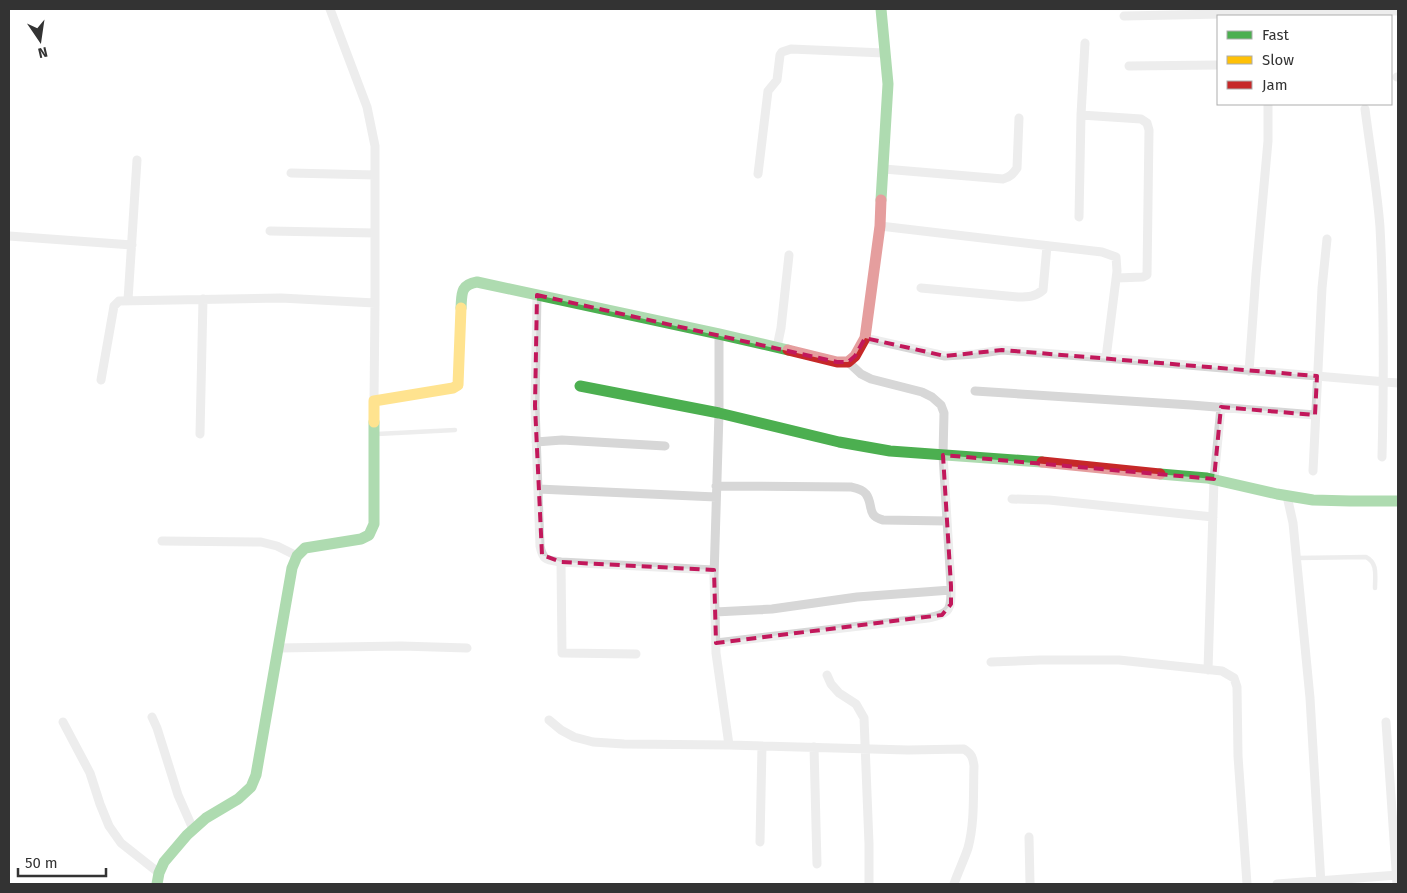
<svg xmlns="http://www.w3.org/2000/svg" width="1407" height="893" font-family="'Fira Sans',sans-serif">
  <style>
    .lines { fill: none; stroke-linecap: round; stroke-linejoin: round }
    .lane { stroke: #d7d7d7; stroke-width: 4.5 }
    .street { stroke: #d7d7d7; stroke-width: 9 }
    .fast { stroke: #4caf50; stroke-width: 11 }
    .slow { stroke: #ffc107; stroke-width: 11 }
    .jam { stroke: #c62828; stroke-width: 11 }
    .marked { fill: none; stroke: #c2185b; stroke-width: 4; stroke-dasharray: 10 6; stroke-linejoin: round }
  </style>
  <rect width="100%" height="100%" fill="#fff"/>
  <g class="lines">
    <path class="lane" d="M377,434L455,430
      M1297,558L1366,557C1378,563 1375,576 1375,588"/>
    <path class="street" d="M330,9L367,107L375,146V303L374,401
      M1124,16L1362,11H1398
      M1129,66L1218,65
      M1397,77H1398
      M1365,109C1370,148 1377,188 1380,227C1384,304 1384,380 1382,457
      M1081,115L1141,119L1147,123L1149,130L1147,275L1143,277L1117,278
      M884,169L1003,179C1010,177 1013,174 1017,168L1019,118
      M291,173L375,175
      M758,174L768,91L777,80L780,55L782,52L791,49L884,53
      M1079,217L1081,115L1085,43
      M880,226L1102,252L1116,257L1117,271L1106,358
      M270,231L375,233
      M9,236L132,245
      M921,288L1018,297C1028,297 1035,297 1043,290L1047,246
      M537,295L535,406L540,546C543,561 547,560 561,562L714,570
      M128,300L137,160
      M719,334V413L714,577L715,612L716,653L729,745
      M865,338L945,356L975,354L1002,350L1106,358L1398,383
      M777,347L781,328L789,255
      M1249,371L1256,274L1268,141V104
      M101,380L114,306L119,301L281,298L375,303
      M975,391L1191,405L1315,415
      M200,434L203,299
      M536,442L562,440L665,446
      M1313,471L1322,288L1327,239
      M716,486L851,487C856,488 862,489 866,494C874,505 866,516 883,520L947,521
      M538,489L716,497
      M1287,496L1293,523L1310,698L1321,884
      M1012,499L1049,500L1213,517
      M162,541L261,542L277,546L297,556
      M561,562L562,653L636,654
      M715,612L772,609L857,597L951,590
      M716,643L928,618C952,613 951,609 951,586L943,455L944,413L941,405L932,397L922,392L871,379L861,374L848,362
      M279,648L401,646L467,648
      M991,662L1040,660H1119L1222,671L1234,678L1237,687L1238,756L1247,884
      M1208,670L1214,479L1221,407
      M827,675L831,684L839,693L856,704L864,718L869,844V884
      M152,717L157,728L178,795L193,829
      M549,720L561,730L574,737L593,742L624,744L729,745L908,750L964,749C972,754 973,758 974,766C973,793 975,822 968,848C964,860 958,872 954,884
      M63,722L90,773L100,804L109,826L121,843L159,873
      M1386,722L1397,884
      M814,747L817,864
      M1029,837L1030,884
      M760,842L762,746
      M1277,884L1398,875"/>
    <path class="fast" d="M881,9L888,84L881,200
      M461,308C462,294 460,285 477,282L719,334L788,350
      M580,386L719,413L839,442L890,451L1042,462
      M1160,474L1207,478L1277,494L1313,500L1350,501H1398
      M157,884L159,873L164,862L187,835L206,818L238,799L251,787L256,775L292,568L297,556L305,548L361,539L369,535L374,524V422"/>
    <path class="slow" d="M374,422V401L453,388L458,385L461,308"/>
    <path class="jam" d="M788,350L837,362H848L855,356L865,338L880,226L881,200
      M1042,462L1160,474"/>
  </g>
  <path d="M0 0H1407V893H0ZM537,295L837,362H848L855,356L865,338L945,356L1002,350L1317,376L1315,415L1221,407L1214,479L943,455L951,586V604L942,615L716,643L714,570L561,562L542,555L535,406Z" fill="#fff" fill-opacity=".55" fill-rule="evenodd"/>
  <path class="marked" d="M537,295L837,362H848L855,356L865,338L945,356L1002,350L1317,376L1315,415L1221,407L1214,479L943,455L951,586V604L942,615L716,643L714,570L561,562L542,555L535,406Z"/>
  <rect width="1407" height="893" fill="none" stroke="#333333" stroke-width="20"/>
  <rect x="1217" y="15" width="175" height="90" fill="#ffffff" stroke="#adadad"/>
  <rect x="1227" y="31" width="25" height="8" fill="#4caf50" stroke="#adadad"/>
  <text x="1262" y="40" font-size="15" fill="#333333">Fast</text>
  <rect x="1227" y="56" width="25" height="8" fill="#ffc107" stroke="#adadad"/>
  <text x="1262" y="65" font-size="15" fill="#333333">Slow</text>
  <rect x="1227" y="81" width="25" height="8" fill="#c62828" stroke="#adadad"/>
  <text x="1262" y="90" font-size="15" fill="#333333">Jam</text>
  <g transform="translate(40 40) rotate(167)" stroke="#ffffff" stroke-width="4" paint-order="stroke">
  <path d="M0-4L9 19L0 12L-9 19Z" fill="#333333"/>
  <text y="-8" font-size="14" font-weight="bold" text-anchor="middle" fill="#333333">N</text>
  </g>
  <path d="M18 868v8h88v-8" fill="none" stroke="#333333" stroke-width="2.5"/>
  <text x="25" y="868" font-size="15" fill="#333333" stroke="#ffffff" stroke-width="4" paint-order="stroke">50 m</text>
</svg>
